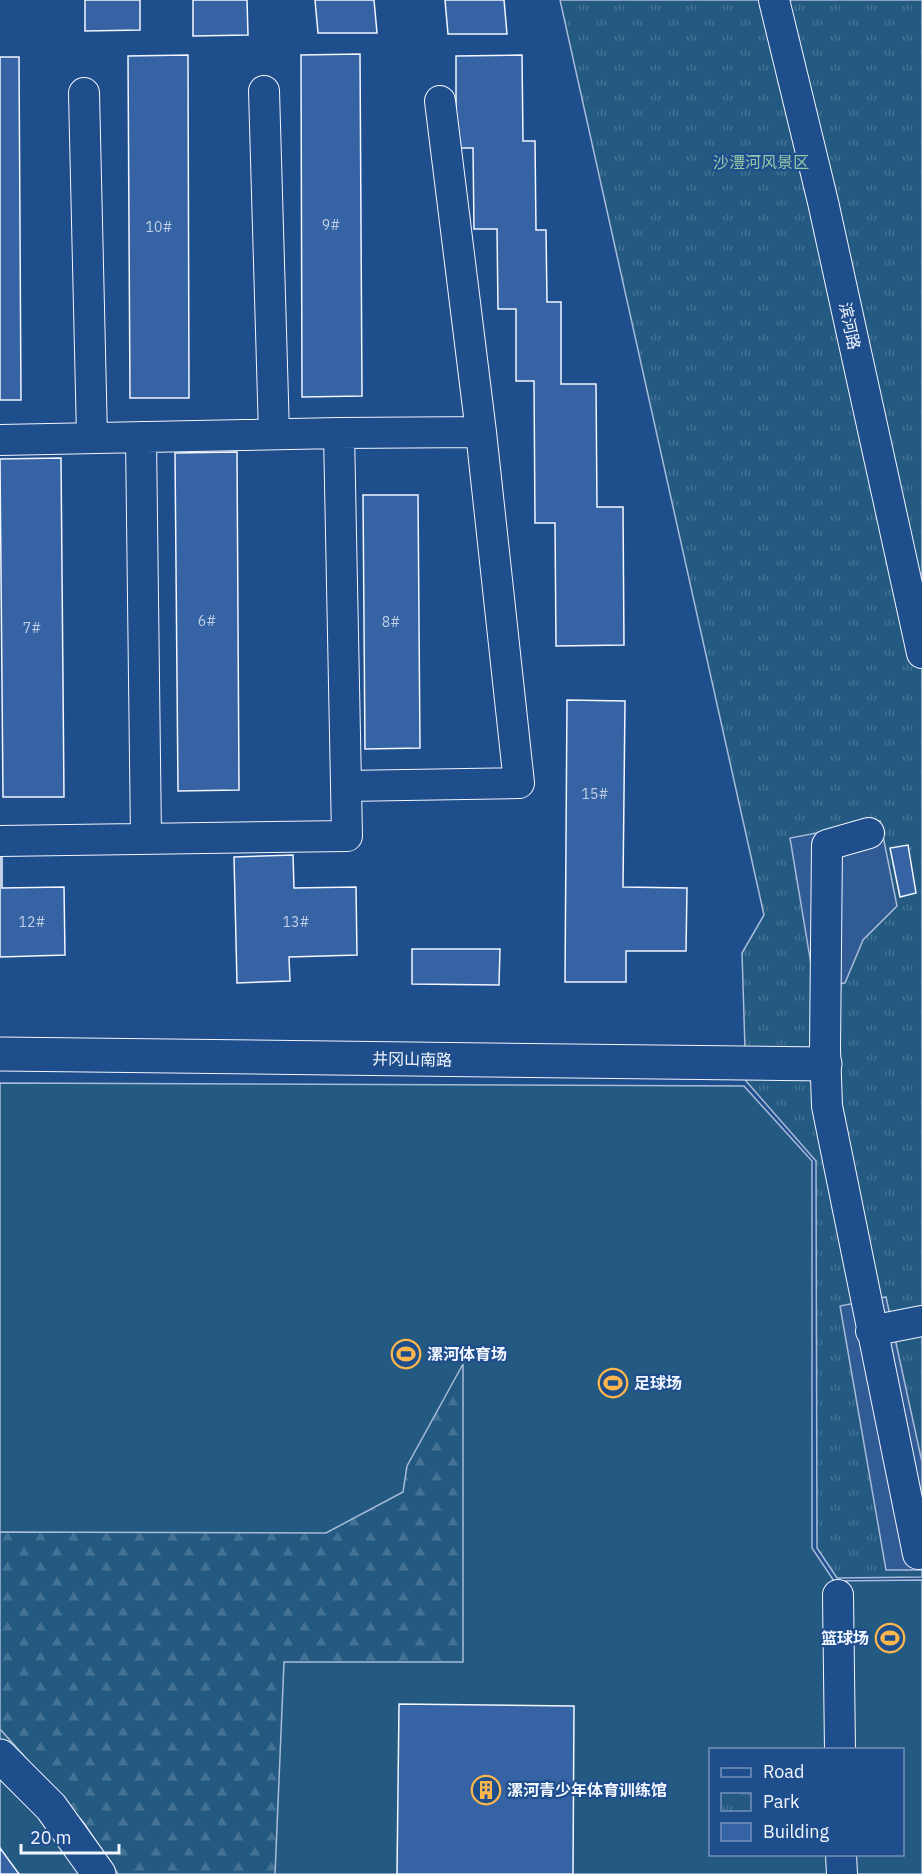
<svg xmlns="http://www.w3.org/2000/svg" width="922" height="1874" font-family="'IBM Plex Sans','Noto Sans SC',sans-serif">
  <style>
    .grass { fill: #245a82; stroke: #a8bbd7; stroke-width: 1.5; fill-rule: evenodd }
    .forest { fill: url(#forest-firs); stroke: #a8bbd7; stroke-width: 1.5 }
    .park { fill: url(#park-tufts); stroke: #a8bbd7; stroke-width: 1.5 }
    .parking { fill: #305b95; stroke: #a8bbd7; stroke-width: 1.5 }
    .building { fill: #3563a3; stroke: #f2f6ff; stroke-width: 1.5 }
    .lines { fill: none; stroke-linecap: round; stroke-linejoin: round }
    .minor-casing { stroke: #f2f6ff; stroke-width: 32 }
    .tertiary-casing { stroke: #f2f6ff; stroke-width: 35 }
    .minor { stroke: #1f4e8c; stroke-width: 30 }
    .tertiary { stroke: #1f4e8c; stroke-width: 33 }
    .labels { text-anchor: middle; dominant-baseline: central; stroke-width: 4.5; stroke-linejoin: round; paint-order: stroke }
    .number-label { font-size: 14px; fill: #c3d1e8 }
    .park-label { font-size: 16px; fill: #97c8a6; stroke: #1f4e8c }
    .street-label { font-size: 16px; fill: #f2f6ff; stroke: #1f4e8c }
    .poi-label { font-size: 16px; font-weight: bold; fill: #f2f6ff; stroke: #1f4e8c; text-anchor: start }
  </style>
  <defs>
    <pattern id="forest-firs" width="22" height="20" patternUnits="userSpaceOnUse" patternTransform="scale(1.5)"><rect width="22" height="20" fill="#245a82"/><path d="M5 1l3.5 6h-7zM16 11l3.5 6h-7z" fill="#447295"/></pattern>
    <pattern id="park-tufts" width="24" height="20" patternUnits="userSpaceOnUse" patternTransform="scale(1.5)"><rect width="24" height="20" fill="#245a82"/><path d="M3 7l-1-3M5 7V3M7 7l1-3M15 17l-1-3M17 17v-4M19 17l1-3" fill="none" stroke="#447295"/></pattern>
  </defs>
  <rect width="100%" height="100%" fill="#1f4e8c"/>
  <path class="grass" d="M0,1083L744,1086L812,1161V1548L834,1581L922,1580V1874H0ZM710,1750H902V1854H710Z"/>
  <path class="forest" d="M463,1364V1662H284L275,1874H118L84,1823L0,1729V1532L326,1533L403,1492L407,1466Z"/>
  <path class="park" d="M560,0H922V1577L837,1578L817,1548L816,1161L746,1081L742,953L764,915Z"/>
  <path class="parking" d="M880,821L897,906L863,940L845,983L815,988L790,838Z
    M886,1297L922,1462V1570H886L840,1306Z"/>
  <path class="building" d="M85,0H140V30L85,31Z
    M193,0H247L248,35L193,36Z
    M315,0H374L377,33H318Z
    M445,0H504L507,34H448Z
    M360,54L362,396L302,397L301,55Z
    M188,55L189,398H130L128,56Z
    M522,55L523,141H535L536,230H546L547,302H561V384H596L597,507H623L624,645L556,646L555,523H535L534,381H516V309H498L497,229H474L473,148H456V56Z
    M0,57H19L21,400H0Z
    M237,452L239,790L178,791L175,453Z
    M61,458L64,797H3L0,459Z
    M363,495H418L420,748L365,749Z
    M567,700L625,701L623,887L687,888L686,951H626V982H565Z
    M908,845L916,893L900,897L890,848Z
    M0,855H2V888L64,887L65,955L0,957Z
    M293,855L294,888L356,887L357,955L289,957L290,981L237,983L234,857Z
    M412,949H500L499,985L412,984Z
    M399,1704L574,1706L573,1874H397Z
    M0,1848L19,1874H0Z"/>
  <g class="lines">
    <g class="minor-casing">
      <path id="minor" d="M774,0L823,202L922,653
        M264,91L274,434
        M84,93L92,437
        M440,101L481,432
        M339,433L481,432L519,783L346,786
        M141,437L146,839
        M0,440L339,433L347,836L0,841
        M869,833L827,845L825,1050L827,1106L918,1554
        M871,1331L922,1321
        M838,1595L840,1750
        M841,1854L842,1874"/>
    </g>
    <g class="tertiary-casing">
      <path id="tertiary" d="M0,1054L825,1064
        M0,1756L51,1807L99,1874"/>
    </g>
    <use href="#minor" class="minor"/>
    <use href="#tertiary" class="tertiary"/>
  </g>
  <defs>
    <g id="stadium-ring" transform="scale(1.5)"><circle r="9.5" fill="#1f4e8c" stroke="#ffb74d" stroke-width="1.5"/><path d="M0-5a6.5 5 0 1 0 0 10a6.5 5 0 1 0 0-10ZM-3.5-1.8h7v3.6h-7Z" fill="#ffb74d"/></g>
    <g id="building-ring" transform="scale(1.5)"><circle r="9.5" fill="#1f4e8c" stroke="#ffb74d" stroke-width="1.5"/><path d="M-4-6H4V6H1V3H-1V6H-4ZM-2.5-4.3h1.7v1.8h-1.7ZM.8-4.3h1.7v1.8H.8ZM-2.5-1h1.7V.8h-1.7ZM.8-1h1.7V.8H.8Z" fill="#ffb74d"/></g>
  </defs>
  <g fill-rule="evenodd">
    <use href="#stadium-ring" x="406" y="1354"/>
    <use href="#stadium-ring" x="613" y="1383"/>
    <use href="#stadium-ring" x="890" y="1638"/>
    <use href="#building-ring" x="486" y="1790"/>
  </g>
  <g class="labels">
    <g class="number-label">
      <text x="331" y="225">9#</text>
      <text x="159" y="227">10#</text>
      <text x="207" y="621">6#</text>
      <text x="391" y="622">8#</text>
      <text x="32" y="628">7#</text>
      <text x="595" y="794">15#</text>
      <text x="32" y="922">12#</text>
      <text x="296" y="922">13#</text>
    </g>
    <g class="park-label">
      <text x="761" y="162">沙澧河风景区</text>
    </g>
    <g class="street-label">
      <text transform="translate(850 326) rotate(78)">滨河路</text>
      <text transform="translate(412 1059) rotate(1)">井冈山南路</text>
    </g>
    <g class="poi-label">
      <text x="427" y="1354">漯河体育场</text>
      <text x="634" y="1383">足球场</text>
      <text x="869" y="1638" text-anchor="end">篮球场</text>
      <text x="507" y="1790">漯河青少年体育训练馆</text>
    </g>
  </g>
  <rect x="709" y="1748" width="195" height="108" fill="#1f4e8c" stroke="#7391ba" stroke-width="1.5"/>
  <rect x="721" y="1768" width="30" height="9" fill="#1f4e8c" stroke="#7391ba" stroke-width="1.5"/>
  <text x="763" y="1778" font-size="18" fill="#f2f6ff">Road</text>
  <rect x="721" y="1793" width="30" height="18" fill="url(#park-tufts)" stroke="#7391ba" stroke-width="1.5"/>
  <text x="763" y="1808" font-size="18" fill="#f2f6ff">Park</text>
  <rect x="721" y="1823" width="30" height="18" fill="#3563a3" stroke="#7391ba" stroke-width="1.5"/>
  <text x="763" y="1838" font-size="18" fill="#f2f6ff">Building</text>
  <path d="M21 1844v9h98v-9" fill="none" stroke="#f2f6ff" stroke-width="3"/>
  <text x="30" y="1844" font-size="18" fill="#f2f6ff" stroke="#1f4e8c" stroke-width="4.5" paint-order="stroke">20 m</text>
</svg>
